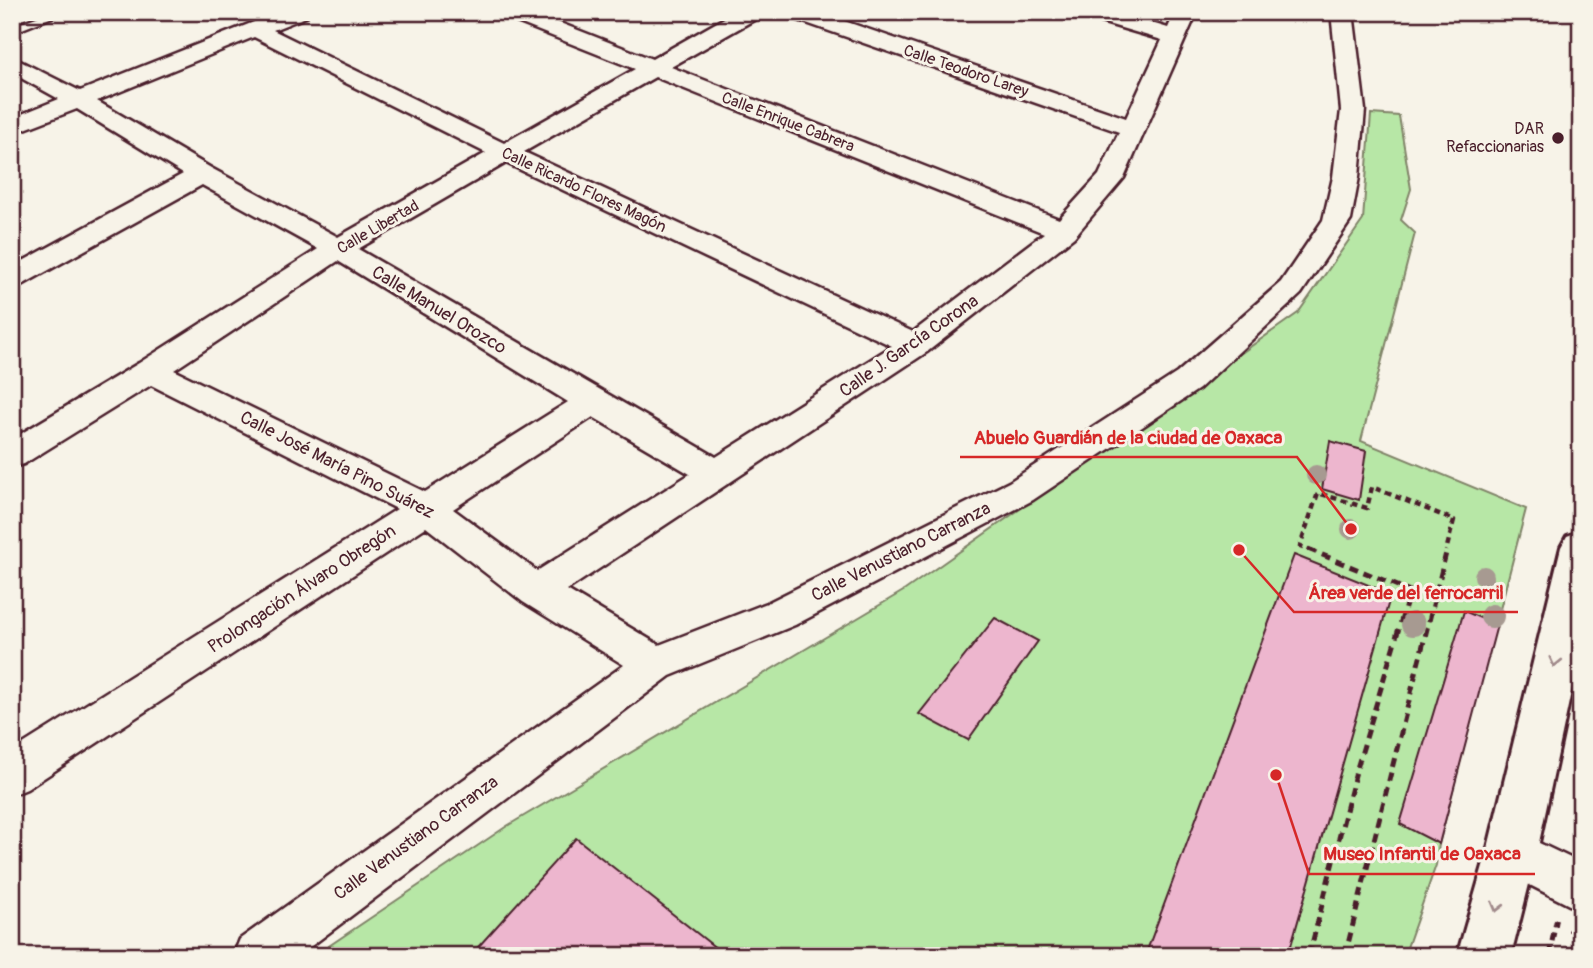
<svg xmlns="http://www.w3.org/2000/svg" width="1593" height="968" font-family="Pangolin,sans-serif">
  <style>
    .green { fill: #b7e7a6; stroke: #808368; stroke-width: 2 }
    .building { fill: #edb6ce; stroke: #4a1f2b; stroke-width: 2 }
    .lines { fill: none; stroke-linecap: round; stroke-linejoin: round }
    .lane-casing { stroke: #4a1f2b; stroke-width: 5 }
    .street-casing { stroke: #4a1f2b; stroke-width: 5 }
    .secondary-casing { stroke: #4a1f2b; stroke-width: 6 }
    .path-far2 { stroke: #4a1f2b; stroke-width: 2.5; stroke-dasharray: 5 3.5; stroke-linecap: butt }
    .path-far1 { stroke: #4a1f2b; stroke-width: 4.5; stroke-dasharray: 6 4.5; stroke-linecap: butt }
    .path { stroke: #4a1f2b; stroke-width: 5; stroke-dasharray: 9 6; stroke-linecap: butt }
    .lane { fill: #f7f3e8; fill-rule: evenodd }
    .street { fill: #f7f3e8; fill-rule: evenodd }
    .secondary { fill: #f7f3e8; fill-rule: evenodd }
    .tree { fill: #a79a91 }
    .oneway { stroke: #a0898a }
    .poi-dot { fill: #4a1f2b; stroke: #f7f3e8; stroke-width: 2.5 }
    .labels { text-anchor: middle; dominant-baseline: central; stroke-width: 6; stroke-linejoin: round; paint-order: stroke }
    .far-street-label { font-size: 16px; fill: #4a1f2b; stroke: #f7f3e8 }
    .far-poi-label { font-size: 16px; fill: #4a1f2b; stroke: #f7f3e8; text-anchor: end }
    .street-label { font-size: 18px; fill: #4a1f2b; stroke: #f7f3e8 }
    .leader { fill: none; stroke: #d62828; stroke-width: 2.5 }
    .callout-dot { fill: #d62828; stroke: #f7f3e8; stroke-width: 2.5 }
    .callout-label { font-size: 19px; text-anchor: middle; font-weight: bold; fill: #d62828; stroke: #f7f3e8; stroke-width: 6; stroke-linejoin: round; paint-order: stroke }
  </style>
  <rect width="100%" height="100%" fill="#f7f3e8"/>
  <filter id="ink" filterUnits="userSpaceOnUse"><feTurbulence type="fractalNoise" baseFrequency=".0143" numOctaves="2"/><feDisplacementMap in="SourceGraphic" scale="14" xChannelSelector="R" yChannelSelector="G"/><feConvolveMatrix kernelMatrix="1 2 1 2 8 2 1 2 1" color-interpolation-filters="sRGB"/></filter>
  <g filter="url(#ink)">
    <path class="green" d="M1371,114L1399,116L1411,189L1401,220L1415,233L1361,441L1526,509L1439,844L1436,865L1404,956H314L507,826L905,590L1298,313L1363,220Z"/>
    <path class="building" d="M1330,441L1366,451L1359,500L1322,489Z
      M1294,555L1391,594L1288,956H1145Z
      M1464,611L1497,625L1439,844L1400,824Z
      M995,618L1038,641L968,740L919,714Z
      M576,838L726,956H470Z"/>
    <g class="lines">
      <g class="lane-casing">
        <path id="lane" d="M50,12H65L12,33V26Z"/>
      </g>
      <g class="street-casing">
        <path id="street" d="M279,12H308L306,17L273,30L504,143L635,69L504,17L502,12H532L652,59L735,12H761L759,17L671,67L1059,219L1099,175L1119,132L789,17L787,12H818L1126,118L1162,40L1084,17L1082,12H1115L1168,28L1175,12H1197L1124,178L1074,237L927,352L567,590L659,645L767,603L1009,482L1177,373L1281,282L1323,220L1333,177L1341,110L1331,12H1353L1365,110L1359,177L1351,220L1301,294L1199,389L1033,500L795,625L670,676L298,956H233L240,939L624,665L523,602L426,527L27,789L12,795V751L397,509L151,385L24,464L12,467V439L139,363L318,249L202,185L22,285L12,288V267L183,174L77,109L12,134V118L59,99L12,73V57L80,91ZM254,37L486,153L338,237L211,168L97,101ZM655,77L1044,233L913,332L524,152ZM506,163L892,346L716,457L358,249ZM338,261L568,402L425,492L174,370ZM593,417L690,474L537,571L453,509Z
          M1512,830L1581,863V911L1496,868L1489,852L1496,836Z"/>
      </g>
      <g class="secondary-casing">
        <path id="secondary" d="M1581,531V645L1537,852L1511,956H1457L1487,852L1561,547L1567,536Z"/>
      </g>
      <path class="path-far2" d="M1571,12L1581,14"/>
      <path class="path-far1" d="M1313,551L1300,546L1318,493L1367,508L1372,487L1454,520L1446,551"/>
      <path class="path" d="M1308,549L1410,591L1355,775L1309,956
        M1569,929L1581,935
        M1345,956L1447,549
        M1549,956L1556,922L1558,923"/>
      <use href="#lane" class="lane"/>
      <use href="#street" class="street"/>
      <use href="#secondary" class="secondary"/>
    </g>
    <g class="tree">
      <circle cx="1316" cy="475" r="10"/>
      <circle cx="1351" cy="529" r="10"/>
      <circle cx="1484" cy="576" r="10"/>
      <circle cx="1492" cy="616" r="12"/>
      <circle cx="1413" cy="624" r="12"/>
    </g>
    <defs><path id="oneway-chevron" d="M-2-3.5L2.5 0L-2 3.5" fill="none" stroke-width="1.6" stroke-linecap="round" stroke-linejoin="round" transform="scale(1.75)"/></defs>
    <g class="oneway">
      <use href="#oneway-chevron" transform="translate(1555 662) rotate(103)"/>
      <use href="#oneway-chevron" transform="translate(1497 907) rotate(105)"/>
    </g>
  </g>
  <circle class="poi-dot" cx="1558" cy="138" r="7"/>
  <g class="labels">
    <g class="far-street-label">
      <text transform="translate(966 71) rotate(19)">Calle Teodoro Larey</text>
      <text transform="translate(788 122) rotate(21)">Calle Enrique Cabrera</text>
      <text transform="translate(584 190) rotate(25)">Calle Ricardo Flores Magón</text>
      <text transform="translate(378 227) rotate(-30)">Calle Libertad</text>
    </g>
    <g class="far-poi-label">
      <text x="1544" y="129">DAR<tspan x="1544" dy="18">Refaccionarias</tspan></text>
    </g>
    <g class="street-label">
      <text transform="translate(439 310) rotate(31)">Calle Manuel Orozco</text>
      <text transform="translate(909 346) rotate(-35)">Calle J. García Corona</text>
      <text transform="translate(337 465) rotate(27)">Calle José María Pino Suárez</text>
      <text transform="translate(901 552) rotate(-27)">Calle Venustiano Carranza</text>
      <text transform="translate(302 589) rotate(-33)">Prolongación Álvaro Obregón</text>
      <text transform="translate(416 838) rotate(-36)">Calle Venustiano Carranza</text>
    </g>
  </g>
  <path class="leader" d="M1351 529L1297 457H960M1239 550L1294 612H1518M1276 775L1309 874H1535"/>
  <g class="callout-dot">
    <circle cx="1351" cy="529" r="7"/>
    <circle cx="1239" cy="550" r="7"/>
    <circle cx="1276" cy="775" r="7"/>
  </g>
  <g class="callout-label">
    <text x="1128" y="444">Abuelo Guardián de la ciudad de Oaxaca</text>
    <text x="1406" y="599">Área verde del ferrocarril</text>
    <text x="1422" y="860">Museo Infantil de Oaxaca</text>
  </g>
  <rect width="1593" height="968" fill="none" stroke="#f7f3e8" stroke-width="42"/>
  <rect x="21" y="21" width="1551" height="926" fill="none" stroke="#4a1f2b" stroke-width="2.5" filter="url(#ink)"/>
</svg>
